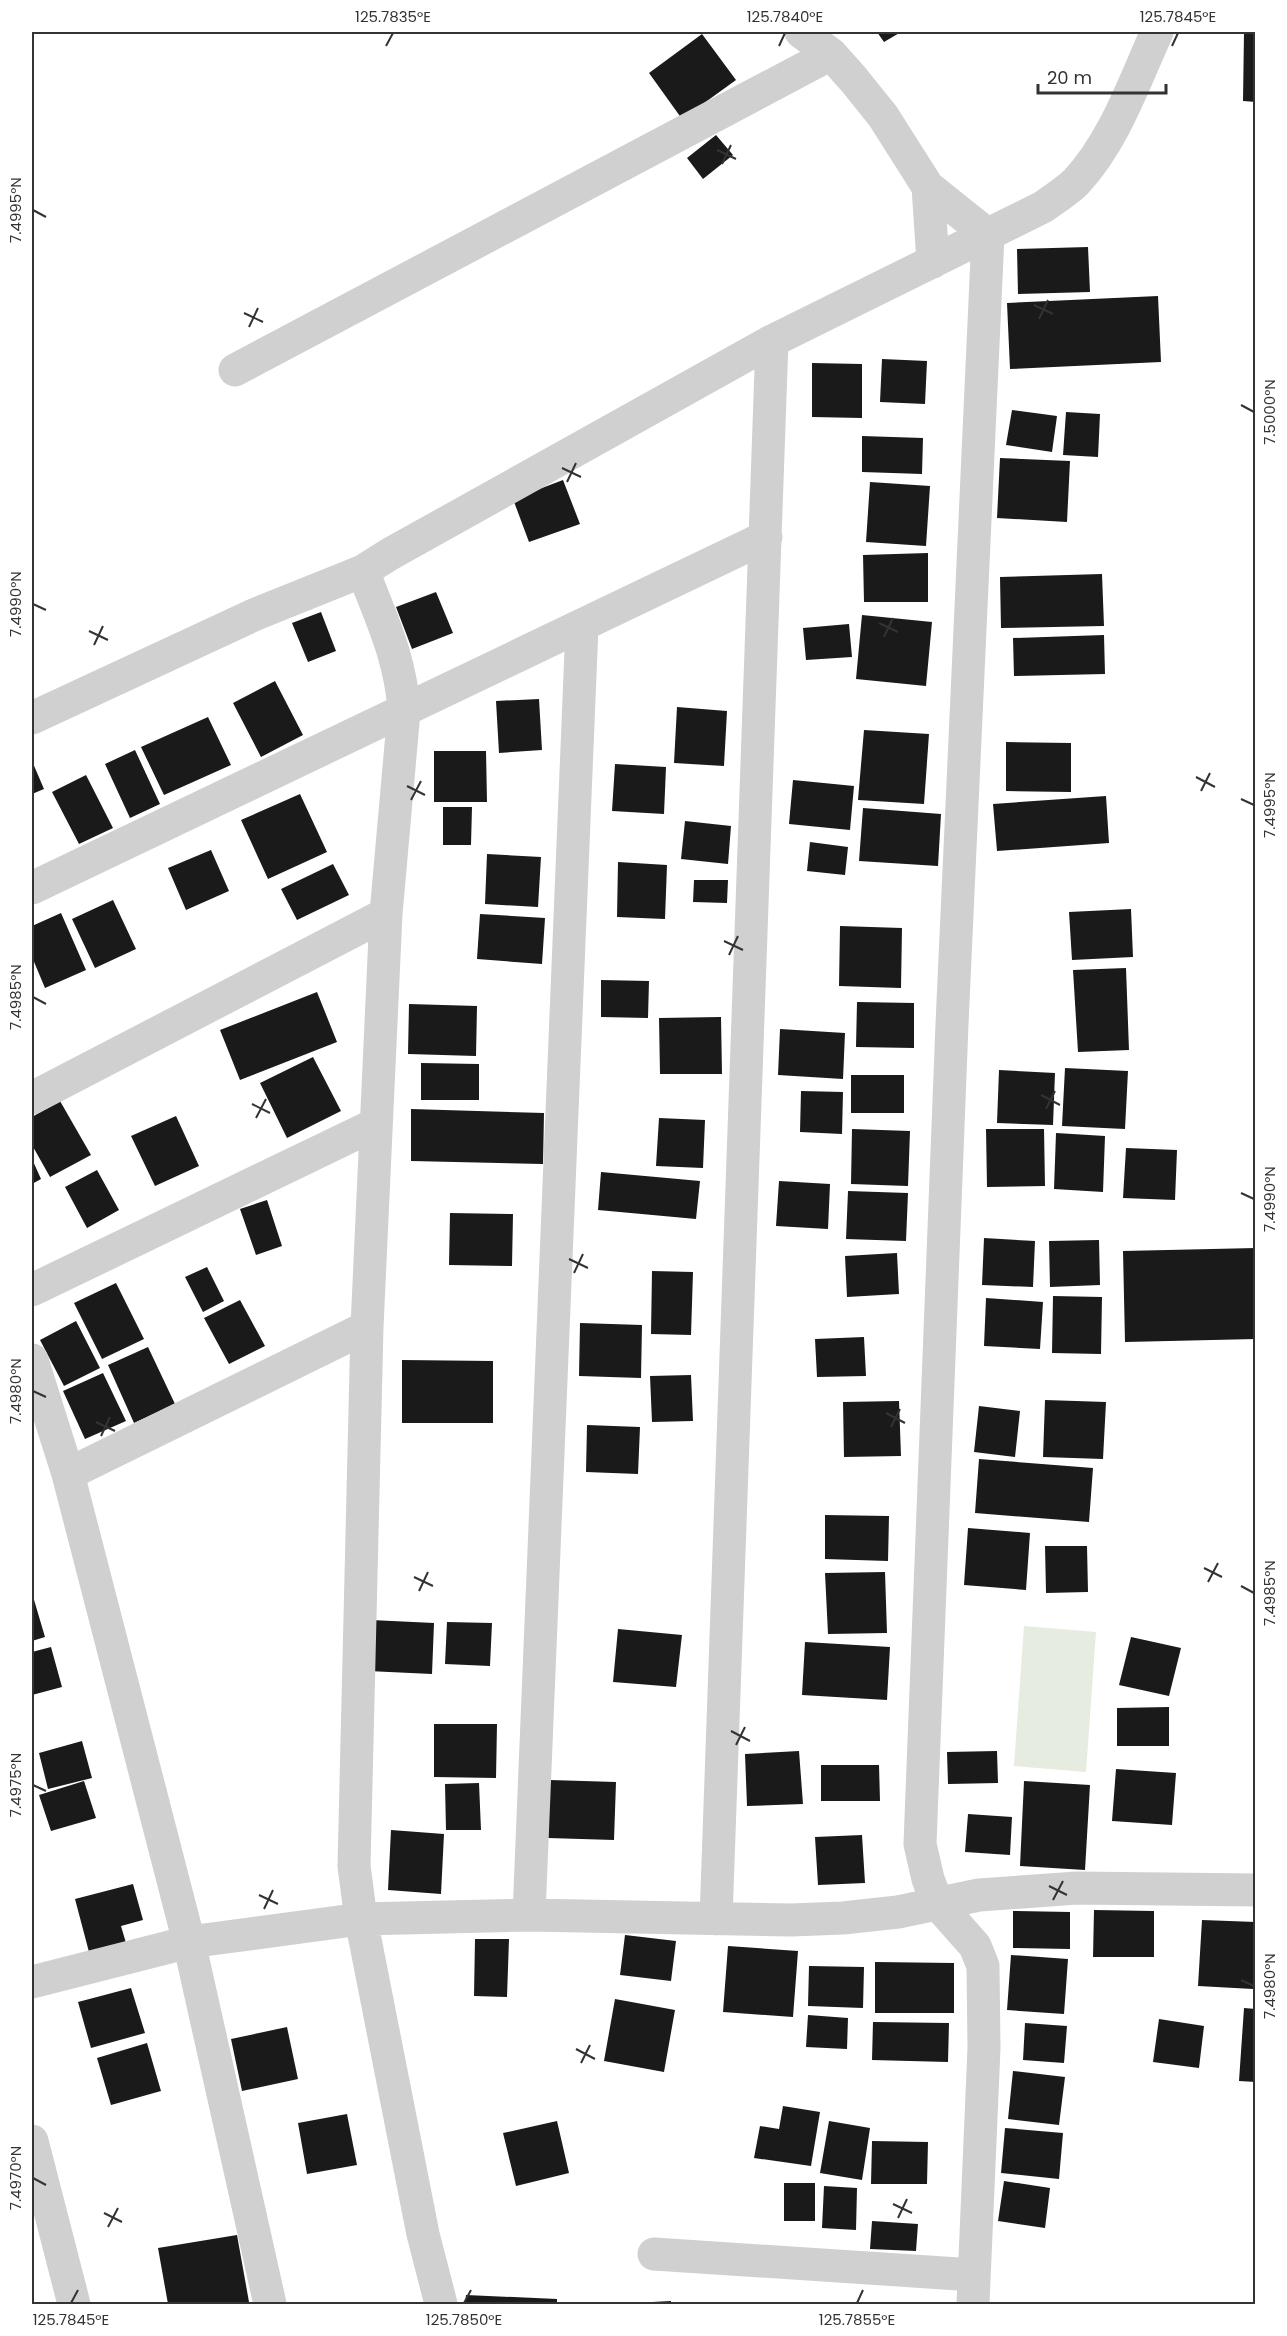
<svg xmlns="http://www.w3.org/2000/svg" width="1287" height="2336" font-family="Poppins,sans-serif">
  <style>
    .green { fill: #e6ecdf }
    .building { fill: #1a1a1a }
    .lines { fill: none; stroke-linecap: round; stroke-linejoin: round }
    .minor { stroke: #d0d0d0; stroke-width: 33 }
    .ticks { fill: none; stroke: #333; stroke-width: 2 }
    .neatline { fill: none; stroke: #333; stroke-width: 2 }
    .ticks-label { font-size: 15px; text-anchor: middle; fill: #333 }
  </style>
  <rect width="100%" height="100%" fill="#fff"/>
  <path class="green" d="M1024,1626L1096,1632L1086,1772L1014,1766Z"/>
  <path class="building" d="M877,32H901L884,42Z
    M1244,32H1256V102L1243,101Z
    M702,34L736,80L682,119L649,73Z
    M716,135L733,155L703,179L687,158Z
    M1088,247L1090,292L1018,294L1017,249Z
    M1158,296L1161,362L1010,369L1007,303Z
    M882,359L927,361L925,404L880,402Z
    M812,363L862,364V418L812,417Z
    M1012,410L1057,416L1052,452L1006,445Z
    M1066,412L1100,414L1098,457L1063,455Z
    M862,436L923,438L922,474L862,472Z
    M1000,458L1070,461L1067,522L997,518Z
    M563,480L580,524L529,542L513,499Z
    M870,482L930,486L926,546L866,542Z
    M928,553V602H864L863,555Z
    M1102,574L1104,626L1001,628L1000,577Z
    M436,592L453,633L412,649L396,607Z
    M321,612L336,651L308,662L292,623Z
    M862,615L932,622L926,686L856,679Z
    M849,624L852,657L806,660L803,628Z
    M1104,635L1105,674L1014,676L1013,638Z
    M275,681L303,735L261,757L233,703Z
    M539,699L542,750L499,753L496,701Z
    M677,707L727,711L724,766L674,763Z
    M208,717L231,765L164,795L141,747Z
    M864,730L929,734L924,804L858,800Z
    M1006,742L1071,743V792L1006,791Z
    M135,750L160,804L130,818L105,764Z
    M434,751H486L487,802H434Z
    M32,761L44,789L32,794Z
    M615,764L666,767L664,814L612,811Z
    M86,775L113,828L79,844L52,792Z
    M793,780L854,786L850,830L789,824Z
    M300,794L327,852L268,879L241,820Z
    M1106,796L1109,843L997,851L993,804Z
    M443,807H472L471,845H443Z
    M863,808L941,814L938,866L859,861Z
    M685,821L731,826L728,864L681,859Z
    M810,842L848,847L845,875L807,871Z
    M211,850L229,891L186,910L168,868Z
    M487,854L541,857L538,907L485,904Z
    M618,862L667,865L665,919L617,917Z
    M333,864L349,895L297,920L281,889Z
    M694,880H728L727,903L693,902Z
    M113,900L136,949L95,968L72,919Z
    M1131,909L1133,957L1072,960L1069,912Z
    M61,913L86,970L45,988L32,957V926Z
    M480,914L545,918L542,964L477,959Z
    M840,926L902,928L901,988L839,986Z
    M1126,968L1129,1050L1078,1052L1073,970Z
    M601,980L649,981L648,1018L601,1017Z
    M317,992L337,1042L240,1080L220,1030Z
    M857,1002L914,1003V1048L856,1047Z
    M409,1004L477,1006L476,1056L408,1054Z
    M721,1017L722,1074H660L659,1018Z
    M780,1029L845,1033L843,1079L778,1075Z
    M313,1057L341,1111L287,1138L260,1083Z
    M421,1063L479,1064V1100H421Z
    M1065,1068L1128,1071L1125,1129L1062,1126Z
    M999,1070L1055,1073L1053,1125L997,1123Z
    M851,1075H904V1113H851Z
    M801,1091L843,1092L842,1134L800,1132Z
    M60,1101L91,1155L50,1177L32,1145V1117Z
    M411,1109L544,1113L543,1164L411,1161Z
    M176,1116L199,1166L155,1186L131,1136Z
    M659,1118L705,1120L703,1168L656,1166Z
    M852,1129L910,1131L908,1186L851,1184Z
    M986,1129H1044L1045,1186L987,1187Z
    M1056,1133L1105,1136L1103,1192L1054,1189Z
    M1126,1148L1177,1150L1175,1200L1123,1198Z
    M32,1159L41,1179L32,1184Z
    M97,1170L119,1210L87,1228L65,1187Z
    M601,1172L700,1181L696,1219L598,1210Z
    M779,1181L830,1184L828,1229L776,1226Z
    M848,1191L908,1193L906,1241L846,1239Z
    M267,1200L282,1246L256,1255L240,1209Z
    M450,1213L513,1214L512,1266L449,1265Z
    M984,1238L1035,1241L1033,1287L982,1285Z
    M1099,1240L1100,1285L1050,1287L1049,1241Z
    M1256,1248V1339L1125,1342L1123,1251Z
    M897,1253L899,1294L847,1297L845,1256Z
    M207,1267L224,1301L203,1312L185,1277Z
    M652,1271L693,1272L691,1335L651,1334Z
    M116,1283L144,1339L102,1359L74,1303Z
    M1053,1296L1102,1297L1101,1354L1052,1353Z
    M986,1298L1043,1302L1040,1349L984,1346Z
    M240,1300L265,1346L229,1364L204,1318Z
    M76,1321L100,1368L64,1386L40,1340Z
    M580,1323L642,1325L641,1378L579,1376Z
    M864,1337L866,1376L817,1377L815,1339Z
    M148,1347L175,1404L134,1423L108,1365Z
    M402,1360L493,1361V1423H402Z
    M103,1373L126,1421L85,1439L63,1391Z
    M691,1375L693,1421L652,1422L650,1376Z
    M1045,1400L1106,1402L1103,1459L1043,1457Z
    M899,1401L901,1456L844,1457L843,1402Z
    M979,1406L1020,1411L1015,1457L974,1452Z
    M587,1425L640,1427L638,1474L586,1472Z
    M979,1459L1093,1468L1089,1522L975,1513Z
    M825,1515L889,1516L888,1561L825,1559Z
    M968,1528L1030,1533L1026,1590L964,1585Z
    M1045,1546H1087L1088,1592L1046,1593Z
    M885,1572L887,1633L828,1634L825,1573Z
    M32,1593L45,1637L32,1641Z
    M371,1620L434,1623L432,1674L368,1671Z
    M447,1622L492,1623L490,1666L445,1664Z
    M618,1629L682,1635L676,1687L613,1682Z
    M1131,1637L1181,1648L1169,1696L1119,1685Z
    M805,1642L890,1647L887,1700L802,1695Z
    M51,1647L62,1687L32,1695V1652Z
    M1169,1707V1746H1117V1708Z
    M434,1724H497L496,1778L434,1777Z
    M82,1741L92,1778L48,1789L39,1753Z
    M799,1751L803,1804L747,1806L745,1754Z
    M997,1751L998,1783L948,1784L947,1752Z
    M821,1765H879L880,1801H821Z
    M1116,1769L1176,1773L1172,1825L1112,1821Z
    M550,1780L616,1782L614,1840L548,1838Z
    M84,1781L96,1818L51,1831L39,1795Z
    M1024,1781L1090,1785L1085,1870L1020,1866Z
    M479,1783L481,1830H446L445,1784Z
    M968,1814L1012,1817L1010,1855L965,1852Z
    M391,1830L444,1834L441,1894L388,1890Z
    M862,1835L865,1883L818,1885L815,1837Z
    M133,1884L143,1920L121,1926L126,1943L89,1952L75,1899Z
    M1094,1910L1154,1911V1957H1093Z
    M1013,1911L1070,1912V1949L1013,1948Z
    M1202,1920L1256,1922L1253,1989L1198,1986Z
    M625,1935L676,1941L671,1981L620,1975Z
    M475,1939H509L507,1997L474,1996Z
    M728,1946L798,1951L793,2017L723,2012Z
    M1011,1955L1068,1959L1064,2014L1007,2010Z
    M875,1962L954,1963V2013H875Z
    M809,1966L864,1967L863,2008L808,2006Z
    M131,1988L145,2033L91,2048L78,2002Z
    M615,1999L675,2010L664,2072L604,2061Z
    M1244,2008L1256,2009V2082L1239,2081Z
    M808,2015L848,2018L847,2049L806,2047Z
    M1159,2019L1204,2026L1199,2068L1153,2062Z
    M873,2022L949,2023L948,2062L872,2060Z
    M1025,2023L1067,2026L1064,2063L1023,2060Z
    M287,2027L298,2079L242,2091L231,2039Z
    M147,2043L161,2091L111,2105L97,2058Z
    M1013,2071L1065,2077L1059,2125L1008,2119Z
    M783,2106L820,2112L811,2166L754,2158L760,2126L779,2129Z
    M347,2114L357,2165L307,2174L298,2123Z
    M557,2121L569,2173L516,2186L503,2133Z
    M829,2121L870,2128L862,2180L820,2173Z
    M1005,2128L1063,2133L1059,2179L1001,2173Z
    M872,2141L928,2142L927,2184H871Z
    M1004,2181L1050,2188L1045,2228L998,2221Z
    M784,2183H815V2221H784Z
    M824,2186L857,2188L856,2230L822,2228Z
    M872,2221L918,2224L916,2251L870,2249Z
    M237,2235L249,2302L233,2304H168L158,2248Z
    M466,2295L557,2299V2304H465Z
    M671,2301V2304H633V2303Z"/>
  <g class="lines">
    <path class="minor" d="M801,32L831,54L854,80L883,116L928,187L988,235L952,1024L920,1844L928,1879L937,1903L975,1946L983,1966L984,2048L973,2304
      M928,187L933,262
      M235,370L831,54
      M363,571C381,618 401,659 404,711L386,914L367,1327L354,1866L361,1919L423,2234L441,2304
      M32,718L256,614L363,571L390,554L772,341L1043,207C1054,199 1067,191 1076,182C1115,140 1134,82 1157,32
      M32,888L766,537
      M32,1098L386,914
      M32,1290L376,1124
      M32,1360L68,1474L189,1942L270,2304
      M68,1474L367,1327
      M529,1915L582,626
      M716,1919L772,341
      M32,1982L189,1942L361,1919L529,1915L791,1920L843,1918L898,1912L979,1895L1077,1888L1256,1890
      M32,2141L74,2304
      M654,2254L974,2275"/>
  </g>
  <path class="ticks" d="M386,46L393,33M779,46L785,33M1172,46L1178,33M717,150L736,159M722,164L731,145M33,210L46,217M1034,305L1053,314M244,313L263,322M1039,319L1048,300M249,327L258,308M1241,405L1254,412M562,468L581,477M567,482L576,463M33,604L46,610M879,623L898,632M89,631L108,640M884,637L893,618M94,645L103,626M1196,777L1215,787M407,786L425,795M1201,791L1210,773M1241,799L1254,805M411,800L421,781M724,941L743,950M729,955L738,936M33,997L46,1004M1041,1095L1060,1105M252,1104L270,1113M1046,1109L1055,1091M256,1118L266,1099M1241,1193L1254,1199M569,1259L588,1268M574,1273L583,1254M33,1391L46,1397M886,1413L905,1423M96,1422L115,1431M891,1427L900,1409M101,1436L110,1417M1204,1568L1222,1577M414,1577L433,1586M1208,1582L1218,1563M1241,1586L1254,1593M419,1591L428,1572M731,1731L750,1741M736,1745L745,1727M33,1785L46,1791M1049,1886L1067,1895M259,1895L278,1904M1053,1900L1063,1881M264,1909L273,1890M1241,1980L1254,1986M576,2049L595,2059M581,2063L590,2045M33,2178L46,2185M893,2204L912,2213M104,2213L122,2222M898,2218L907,2199M108,2227L118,2208M71,2303L78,2290M464,2303L471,2290M857,2303L863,2290"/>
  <rect width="1287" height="2336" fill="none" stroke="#ffffff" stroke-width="66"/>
  <path d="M1038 84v9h128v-9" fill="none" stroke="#333333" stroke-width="3"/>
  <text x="1047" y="84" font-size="18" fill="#333333" stroke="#ffffff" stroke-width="4.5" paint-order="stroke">20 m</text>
  <rect x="33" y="33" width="1221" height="2270" class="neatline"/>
  <g class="ticks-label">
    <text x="393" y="22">125.7835°E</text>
    <text x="785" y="22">125.7840°E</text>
    <text x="1178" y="22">125.7845°E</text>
    <text transform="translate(16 210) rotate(-90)" y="5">7.4995°N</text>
    <text transform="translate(1270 412) rotate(-90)" y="5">7.5000°N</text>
    <text transform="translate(16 604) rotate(-90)" y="5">7.4990°N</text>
    <text transform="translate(1270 805) rotate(-90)" y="5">7.4995°N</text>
    <text transform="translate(16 997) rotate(-90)" y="5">7.4985°N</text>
    <text transform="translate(1270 1199) rotate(-90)" y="5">7.4990°N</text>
    <text transform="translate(16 1391) rotate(-90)" y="5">7.4980°N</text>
    <text transform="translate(1270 1593) rotate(-90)" y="5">7.4985°N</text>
    <text transform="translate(16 1785) rotate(-90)" y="5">7.4975°N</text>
    <text transform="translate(1270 1986) rotate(-90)" y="5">7.4980°N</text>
    <text transform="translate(16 2178) rotate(-90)" y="5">7.4970°N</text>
    <text x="71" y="2325">125.7845°E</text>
    <text x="464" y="2325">125.7850°E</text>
    <text x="857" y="2325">125.7855°E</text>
  </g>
</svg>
